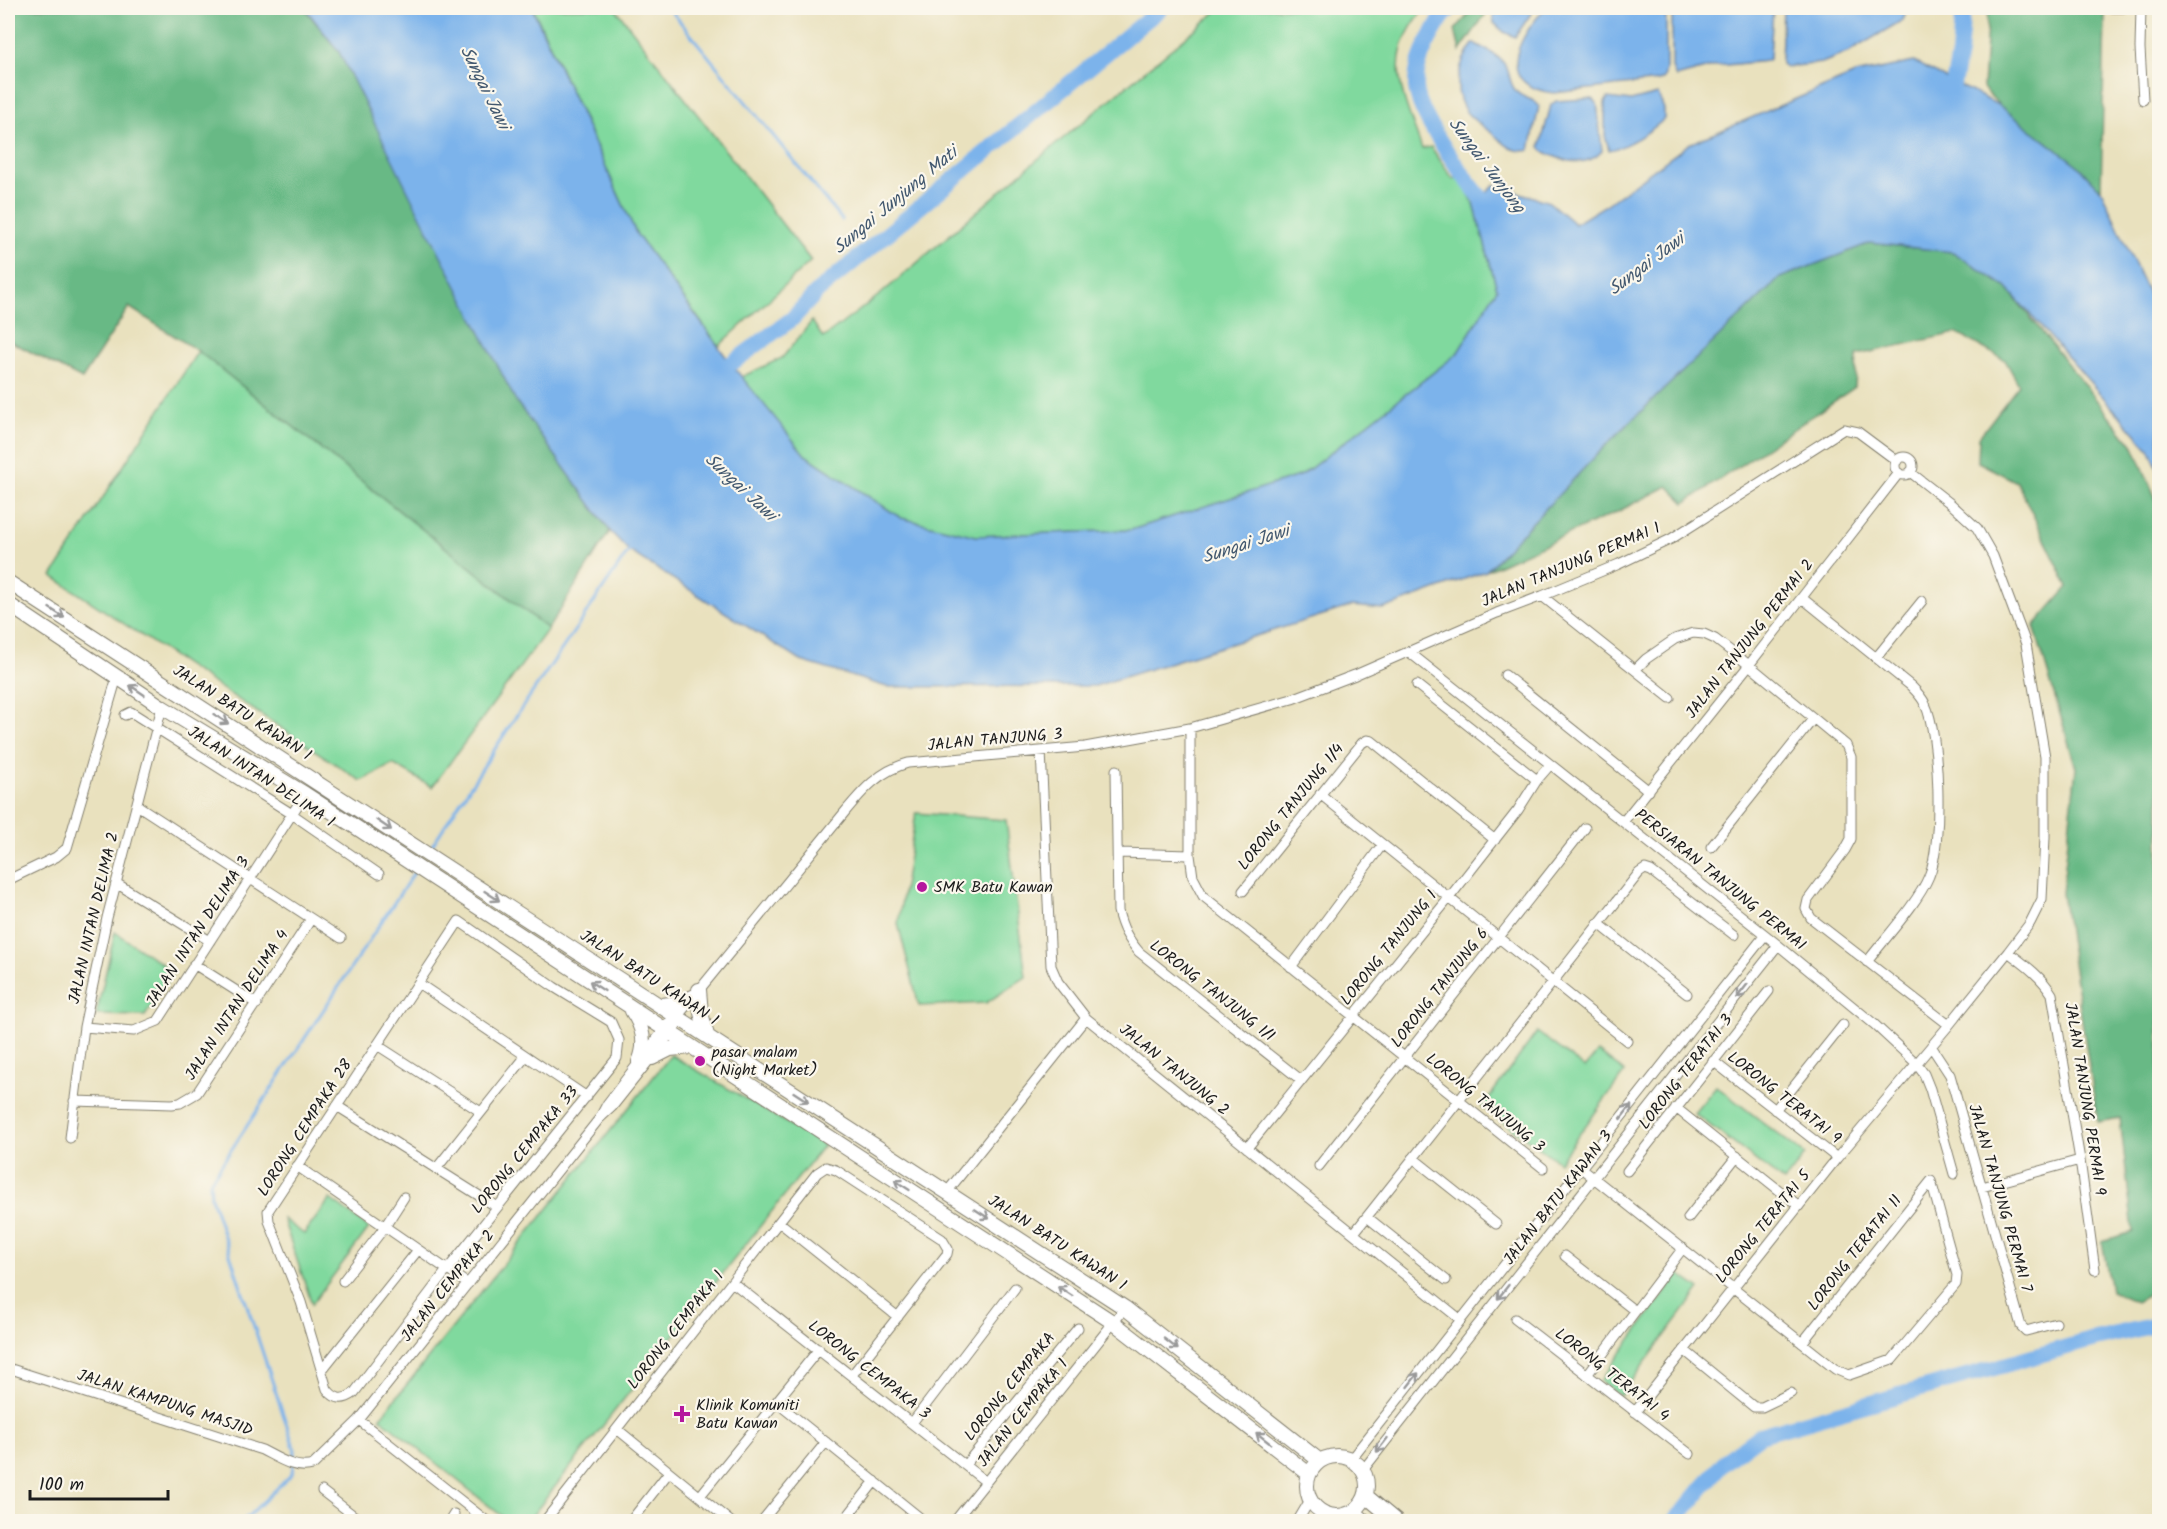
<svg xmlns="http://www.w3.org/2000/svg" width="2167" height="1529" font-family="Kalam,sans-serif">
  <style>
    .green { fill: #80d99e; stroke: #4e7a5d; stroke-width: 1.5 }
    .forest { fill: #68b985; stroke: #426a50; stroke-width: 1.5 }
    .water { fill: #7cb3eb; stroke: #4c6884; stroke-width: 1.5 }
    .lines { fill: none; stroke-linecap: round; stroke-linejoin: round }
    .stream { stroke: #7cb3eb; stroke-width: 3 }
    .river { stroke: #7cb3eb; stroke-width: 16 }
    .street-casing { stroke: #827e6d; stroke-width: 11 }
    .secondary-casing { stroke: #827e6d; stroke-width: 16 }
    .street { stroke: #fff; stroke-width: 9 }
    .secondary { stroke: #fff; stroke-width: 14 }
    .oneway { stroke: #999 }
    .poi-dot { fill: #b5179e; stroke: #fbf7ec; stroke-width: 2 }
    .labels { text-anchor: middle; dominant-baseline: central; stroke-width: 4.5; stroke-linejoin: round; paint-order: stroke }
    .street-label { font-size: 16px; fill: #1c1c1c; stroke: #fbf7ec }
    .poi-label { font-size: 16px; fill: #1c1c1c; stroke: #fbf7ec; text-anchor: start }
    .water-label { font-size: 18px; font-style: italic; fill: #42586f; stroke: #fbf7ec }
  </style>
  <rect width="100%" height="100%" fill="#fbf7ec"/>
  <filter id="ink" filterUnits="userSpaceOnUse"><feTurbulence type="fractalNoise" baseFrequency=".0167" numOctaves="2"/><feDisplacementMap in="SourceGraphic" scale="12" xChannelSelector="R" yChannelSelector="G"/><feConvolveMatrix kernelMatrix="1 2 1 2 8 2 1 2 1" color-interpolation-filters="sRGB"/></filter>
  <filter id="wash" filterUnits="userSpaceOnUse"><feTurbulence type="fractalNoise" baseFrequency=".008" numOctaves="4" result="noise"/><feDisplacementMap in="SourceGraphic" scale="24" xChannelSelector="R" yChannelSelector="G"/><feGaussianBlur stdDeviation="1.35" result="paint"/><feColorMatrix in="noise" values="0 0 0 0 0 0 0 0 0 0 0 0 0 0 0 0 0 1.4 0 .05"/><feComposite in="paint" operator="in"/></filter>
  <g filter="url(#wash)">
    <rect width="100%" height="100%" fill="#e9e1be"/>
    <path class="green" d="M533,8H615L811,261L719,346L637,235Z
      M1221,8H1425C1420,15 1413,22 1409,31C1386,69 1409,111 1422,149L1431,147L1453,179L1460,177L1474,204L1497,289L1457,354L1302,475L1131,530L976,536L901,518L805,455L741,377L782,358L812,321L823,338L882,293L1032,164Z
      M198,351L548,629L432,787L393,764L361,781L52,576Z
      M916,813L1006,820L1026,977L986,1003L919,1006L898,924Z
      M115,932L174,972L145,1016L96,1015Z
      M1537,1032L1585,1068L1598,1052L1625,1072L1559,1162L1482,1107Z
      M671,1055L824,1145L528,1521H508L380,1418Z
      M1716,1086L1805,1155L1784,1182L1694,1113Z
      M330,1199L369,1228L312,1304L283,1219L304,1234Z
      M1679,1274L1700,1289L1620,1396L1600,1381Z"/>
    <path class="forest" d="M8,8H304L339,52L516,401L610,531L548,629L198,351L129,307L82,379L8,340Z
      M1474,8H1493L1487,12L1460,51L1455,30Z
      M1988,8H2093L2105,14L2101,190L2077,165L2000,106L1983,88Z
      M1870,243L1953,252L2006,287L2134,447L2159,506V1289L2136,1302L2111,1291L2102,1241L2133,1232L2120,1118L2098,1122L2062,893L2076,768L2034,626L2068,587L2017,482L1978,462L1979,437L2019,385L2005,360L1956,333L1857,355L1855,387L1685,503L1668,486L1617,512L1486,571L1607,444L1780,278Z"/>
    <path class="water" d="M305,8H532L637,235L732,365L805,455L901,518L976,536L1131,530L1302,475L1457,354L1497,289L1474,204L1495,185L1549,202L1575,224L1606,205L1689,144L1855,74L1914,62L2000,106L2077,165L2101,190L2159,317V471L2149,449L2006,287L1953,252L1870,243L1780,278L1607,444L1486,571L1383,609L1352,606L1095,686L887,687L801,661L629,551L610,531L516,401L421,217L339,52Z
      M1504,8H1535L1515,37L1504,32L1494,23L1493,16Z
      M1546,8H1666V69L1664,78L1659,81L1554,93C1493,86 1517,37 1546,8Z
      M1672,8H1773L1770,58L1767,61L1716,66L1676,77L1672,68Z
      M1783,8H1908L1903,20L1849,52L1822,63L1786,67L1781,64Z
      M1474,43C1484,49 1499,55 1505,65C1511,73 1508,82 1516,91C1522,99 1533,97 1539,106L1530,150C1513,154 1505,144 1493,134C1485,128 1474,121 1467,113C1451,92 1458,62 1474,43Z
      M1658,94L1664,109V119C1653,130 1625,148 1609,150L1605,136V102L1608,98L1631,101Z
      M1586,99H1593L1597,103L1602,151C1587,169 1561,161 1543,151L1540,147L1551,105L1556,101Z"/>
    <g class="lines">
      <path class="stream" d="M669,8L842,220
        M429,850L515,718L630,549
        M242,1522L292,1474L295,1450L211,1197L210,1182L415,871"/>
      <path class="river" d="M1451,8C1441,16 1437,26 1430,38C1422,53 1416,67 1416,86C1417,118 1474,191 1496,215
        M1949,105L1959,54L1963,8
        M714,376L792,319L818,291L1161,8
        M1674,1522L1724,1462L1760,1435L2095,1339L2160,1324"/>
    </g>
  </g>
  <g filter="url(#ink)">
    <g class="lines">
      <g class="street-casing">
        <path id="street" d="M2113,8H2123
          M2141,8L2140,48L2143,100
          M1895 466a9 9 0 1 1 18 0a9 9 0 1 1-18 0Z
          M1542,596L1670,698
          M1802,598L1911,686C1916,691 1922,697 1925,704C1940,735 1943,844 1929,876C1918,903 1885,938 1867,962
          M1409,652L1778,945L1874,1024L1916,1063L1924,1074L1930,1089L1954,1174
          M1876,658L1922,601
          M1635,670L1646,659L1675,639L1693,633L1704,634L1715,639L1749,665L1846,745L1851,757V839L1845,850L1808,900L1806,909L1811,918L1949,1025
          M1505,675L1649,791
          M1417,685L1537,780
          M125,715L131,712L292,814L379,874
          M1190,728V855L1193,877L1203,896L1543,1168
          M1041,751L1051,966L1058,982L1086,1018L1461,1320
          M1116,770L1118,911C1122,928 1128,939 1139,952L1301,1080
          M1320,794L1627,1041
          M137,805L341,938
          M1623,822L1749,665L1899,473
          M1711,847L1813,719
          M1119,853L1190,855
          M8,880L56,857L67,848L117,677
          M116,883L210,941
          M1243,891L1362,743L1367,740L1372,741L1495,840
          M459,921L554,987L611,1022L619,1040L617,1058L447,1270L354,1393C343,1401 335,1400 327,1389L301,1302L269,1221L268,1211Z
          M1598,923L1687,994
          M2008,952C2024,964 2041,976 2052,994L2080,1160L2095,1270
          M194,964L257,1004
          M1291,967L1382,845
          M418,983L587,1097
          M84,1027L134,1031L158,1021L305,794
          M377,1045L481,1112
          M1931,1046L1950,1075L2021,1326L2026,1331L2056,1323
          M1713,1061L1837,1158
          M74,1101L172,1104L180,1103L197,1093L311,919
          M337,1106L497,1207
          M1676,1108L1799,1206
          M1775,1110L1843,1025
          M599,1119L607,1104L675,1015L682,1011L844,813C863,790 879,771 908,763L1085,747L1190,728L1292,699L1355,675L1497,613L1542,596L1619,564L1671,539L1844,429L1858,432L1897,461
          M70,1138L84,1027L107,918L162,707
          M1247,1148L1449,898L1518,810L1537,780L1550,765
          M1413,1158L1496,1224
          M297,1166L468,1284
          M1319,1166L1585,828
          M1581,1168L1835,1369L1849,1375L1892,1360L1956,1284L1957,1275L1931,1181
          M436,1169L526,1056
          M1627,1171L1769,991
          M1982,1187L2080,1160
          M947,1192L1086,1018
          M1367,1217L1446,1280
          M1688,1218L1737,1156
          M779,1222L898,1317
          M1354,1233L1639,873L1645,869L1651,871L1734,935
          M1565,1256L1635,1311
          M343,1281L384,1228L404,1197
          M732,1282L986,1482
          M1515,1319L1690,1454
          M1802,1343L1931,1181
          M1684,1350L1754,1407H1762L1791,1393
          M8,1368L262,1450C278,1458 295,1470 313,1465L359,1420L599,1119L612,1107L670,1034L682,1017
          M322,1370L418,1250
          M1587,1375L1683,1248
          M776,1402L919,1517L922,1522
          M1635,1412L1837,1158L1949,1025L2008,952L2030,923L2042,899L2045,837V757L2026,644L1993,556L1977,528L1951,504L1910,472
          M359,1420L488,1522
          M912,1423L1015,1288
          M617,1429L731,1522
          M1351,1459L1765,935
          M965,1465L1078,1328
          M1363,1470L1778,945
          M322,1491L362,1522
          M700,1496L819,1349
          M449,1522L454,1514
          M544,1522L817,1173L826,1167L836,1170L942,1239L948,1249L947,1254L852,1375
          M630,1522L669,1472
          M761,1522L826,1442
          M843,1522L875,1481
          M954,1522L1125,1308
          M1297,1522L1310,1500
          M1323,1522L1329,1515"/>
      </g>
      <g class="secondary-casing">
        <path id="secondary" d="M8,582L1125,1308L1320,1461
          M8,604L162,707L305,794L1114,1323L1309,1474
          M699,990L701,1013L707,1035
          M661,1005L680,1003L695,996
          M632,1011C643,1027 647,1043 639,1062
          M652,1058L670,1049L691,1047
          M1307 1486a30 30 0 1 1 60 0a30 30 0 1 1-60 0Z
          M1366,1496L1397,1522
          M1353,1511L1366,1522"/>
      </g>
      <use href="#street" class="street"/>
      <use href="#secondary" class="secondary"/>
    </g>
    <defs><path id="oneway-shaft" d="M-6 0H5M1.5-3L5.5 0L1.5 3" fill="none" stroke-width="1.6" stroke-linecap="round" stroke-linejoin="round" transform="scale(1.5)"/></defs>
    <g class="oneway">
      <use href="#oneway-shaft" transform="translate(57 613) rotate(33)"/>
      <use href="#oneway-shaft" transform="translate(137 690) rotate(-146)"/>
      <use href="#oneway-shaft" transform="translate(221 719) rotate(33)"/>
      <use href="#oneway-shaft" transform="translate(384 825) rotate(34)"/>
      <use href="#oneway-shaft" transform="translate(492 896) rotate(33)"/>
      <use href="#oneway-shaft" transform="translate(597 986) rotate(-147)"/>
      <use href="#oneway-shaft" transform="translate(1742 991) rotate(128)"/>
      <use href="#oneway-shaft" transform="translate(801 1097) rotate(33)"/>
      <use href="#oneway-shaft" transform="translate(1626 1112) rotate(-52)"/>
      <use href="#oneway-shaft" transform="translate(902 1185) rotate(-147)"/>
      <use href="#oneway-shaft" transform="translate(982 1214) rotate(33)"/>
      <use href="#oneway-shaft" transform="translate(1065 1291) rotate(-147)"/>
      <use href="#oneway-shaft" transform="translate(1503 1292) rotate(128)"/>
      <use href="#oneway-shaft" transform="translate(1171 1344) rotate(38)"/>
      <use href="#oneway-shaft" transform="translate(1413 1380) rotate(-52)"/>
      <use href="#oneway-shaft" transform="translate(1263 1438) rotate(-142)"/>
      <use href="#oneway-shaft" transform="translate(1382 1445) rotate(128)"/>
    </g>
  </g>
  <g class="poi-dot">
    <circle cx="922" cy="887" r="6"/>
    <circle cx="700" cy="1061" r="6"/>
    <path d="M679 1405h6v6h6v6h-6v6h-6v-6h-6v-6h6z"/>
  </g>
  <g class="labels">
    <g class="street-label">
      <text transform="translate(1571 565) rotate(-23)">JALAN TANJUNG PERMAI 1</text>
      <text transform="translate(1750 639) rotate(-52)">JALAN TANJUNG PERMAI 2</text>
      <text transform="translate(242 713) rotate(33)">JALAN BATU KAWAN 1</text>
      <text transform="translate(995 740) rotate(-5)">JALAN TANJUNG 3</text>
      <text transform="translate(261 777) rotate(33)">JALAN INTAN DELIMA 1</text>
      <text transform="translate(1291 807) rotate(-51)">LORONG TANJUNG 1/4</text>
      <text transform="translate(1720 880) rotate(39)">PERSIARAN TANJUNG PERMAI</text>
      <text transform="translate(94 918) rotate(-77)">JALAN INTAN DELIMA 2</text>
      <text transform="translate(198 932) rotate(-57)">JALAN INTAN DELIMA 3</text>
      <text transform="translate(1389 948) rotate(-51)">LORONG TANJUNG 1</text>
      <text transform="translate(649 978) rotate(33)">JALAN BATU KAWAN 1</text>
      <text transform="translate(1440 988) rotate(-52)">LORONG TANJUNG 6</text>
      <text transform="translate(1212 991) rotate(38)">LORONG TANJUNG 1/1</text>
      <text transform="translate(237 1005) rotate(-57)">JALAN INTAN DELIMA 4</text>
      <text transform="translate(1174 1070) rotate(39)">JALAN TANJUNG 2</text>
      <text transform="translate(1686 1072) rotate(-52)">LORONG TERATAI 3</text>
      <text transform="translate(1784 1098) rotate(38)">LORONG TERATAI 9</text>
      <text transform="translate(2085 1099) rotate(81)">JALAN TANJUNG PERMAI 9</text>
      <text transform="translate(1485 1103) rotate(39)">LORONG TANJUNG 3</text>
      <text transform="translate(305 1128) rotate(-57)">LORONG CEMPAKA 28</text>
      <text transform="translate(525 1150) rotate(-51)">LORONG CEMPAKA 33</text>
      <text transform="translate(1558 1198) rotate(-52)">JALAN BATU KAWAN 3</text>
      <text transform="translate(2000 1198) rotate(74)">JALAN TANJUNG PERMAI 7</text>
      <text transform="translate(1763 1227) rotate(-51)">LORONG TERATAI 5</text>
      <text transform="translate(1057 1243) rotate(33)">JALAN BATU KAWAN 1</text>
      <text transform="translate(1855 1253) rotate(-52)">LORONG TERATAI 11</text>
      <text transform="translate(448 1286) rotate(-51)">JALAN CEMPAKA 2</text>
      <text transform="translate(676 1330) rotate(-52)">LORONG CEMPAKA 1</text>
      <text transform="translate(869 1370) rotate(38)">LORONG CEMPAKA 3</text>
      <text transform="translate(1612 1375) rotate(38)">LORONG TERATAI 4</text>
      <text transform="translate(1010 1387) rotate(-51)">LORONG CEMPAKA</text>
      <text transform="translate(165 1403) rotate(18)">JALAN KAMPUNG MASJID</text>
      <text transform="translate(1023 1413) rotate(-51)">JALAN CEMPAKA 1</text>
    </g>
    <g class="poi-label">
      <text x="934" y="887">SMK Batu Kawan</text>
      <text x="712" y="1052">pasar malam<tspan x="712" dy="18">(Night Market)</tspan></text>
      <text x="696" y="1405">Klinik Komuniti<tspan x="696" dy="18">Batu Kawan</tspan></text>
    </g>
    <g class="water-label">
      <text transform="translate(484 88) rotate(64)">Sungai Jawi</text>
      <text transform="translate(1486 166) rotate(53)">Sungai Junjong</text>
      <text transform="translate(896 201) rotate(-40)">Sungai Junjung Mati</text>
      <text transform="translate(1647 265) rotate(-37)">Sungai Jawi</text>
      <text transform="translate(740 488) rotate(43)">Sungai Jawi</text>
      <text transform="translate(1246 545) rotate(-18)">Sungai Jawi</text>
    </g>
  </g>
  <rect width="2167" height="1529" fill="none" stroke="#fbf7ec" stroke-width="30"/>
  <path d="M30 1490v9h138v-9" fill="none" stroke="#1c1c1c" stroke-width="3"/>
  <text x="39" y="1490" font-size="18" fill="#1c1c1c" stroke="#fbf7ec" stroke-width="4.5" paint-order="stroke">100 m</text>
</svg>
